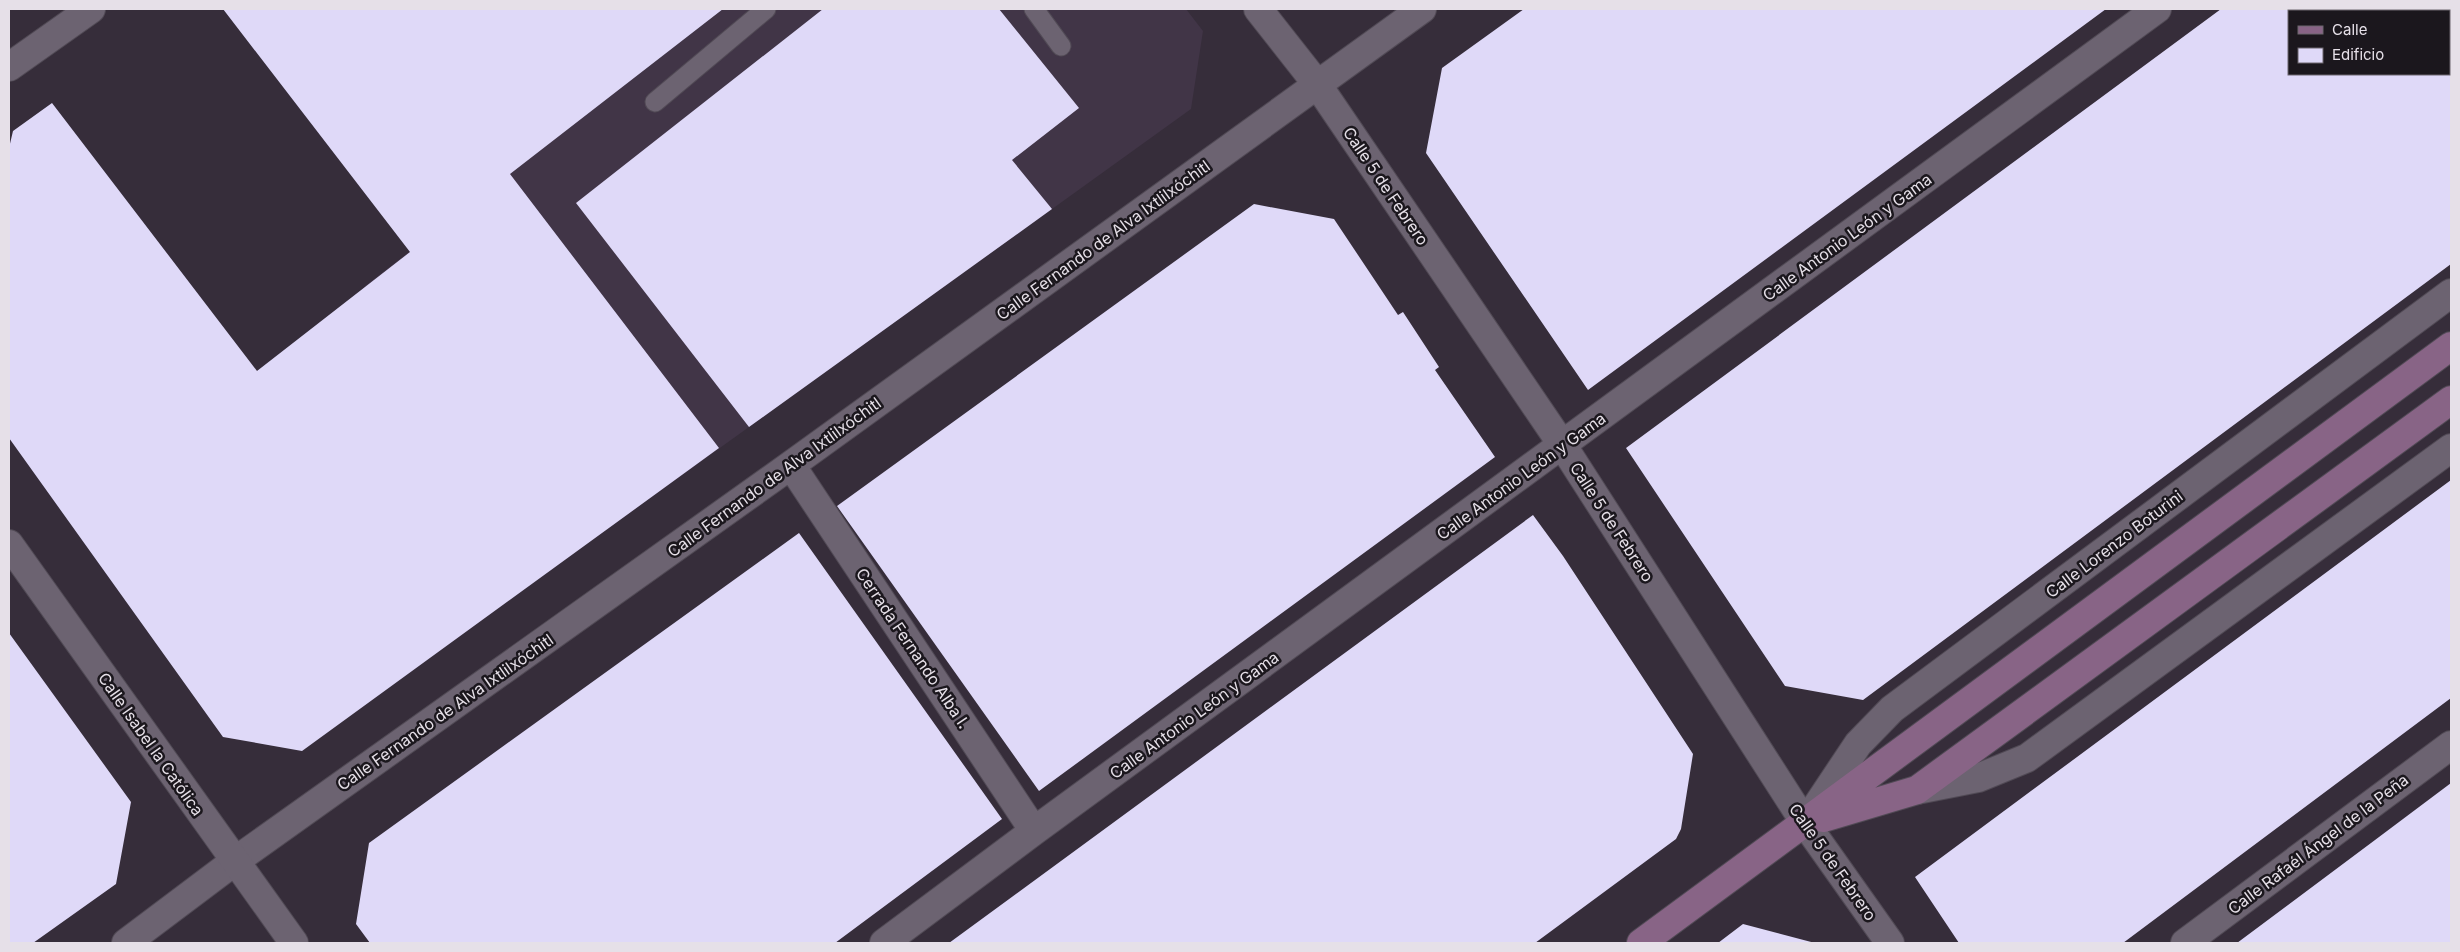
<svg xmlns="http://www.w3.org/2000/svg" width="2460" height="952" font-family="Inter,sans-serif">
  <style>
    .built { fill: #413547 }
    .building { fill: #dfd9f8; fill-rule: evenodd }
    .lines { fill: none; stroke-linecap: round; stroke-linejoin: round }
    .service-casing { stroke: #514a55; stroke-width: 21 }
    .minor-casing { stroke: #514a55; stroke-width: 30 }
    .tertiary-casing { stroke: #514a55; stroke-width: 30 }
    .secondary-casing { stroke: #514a55; stroke-width: 30 }
    .service { stroke: #6c6371; stroke-width: 19 }
    .minor { stroke: #6c6371; stroke-width: 28 }
    .tertiary { stroke: #6c6371; stroke-width: 28 }
    .secondary { stroke: #886486; stroke-width: 28 }
    .labels { text-anchor: middle; dominant-baseline: central; stroke-width: 5; stroke-linejoin: round; paint-order: stroke }
    .street-label { font-size: 16px; fill: #e6e0e8; stroke: #1b171d }
  </style>
  <rect width="100%" height="100%" fill="#362d3a"/>
  <path class="built" d="M723,9H1186L1203,31L1191,109L596,537L555,530L365,286Z"/>
  <path class="building" d="M223,9H723L510,174L719,448L302,751L223,737L9,438V148L13,131L52,103L257,371L410,252Z
    M823,9H999L1079,108L1012,160L1052,209L749,427L576,203Z
    M1524,9H2106L1588,390L1426,153L1442,68Z
    M2221,9H2451V264L1863,700L1785,686L1626,448ZM2289,11H2449V74H2289Z
    M1254,204L1334,219L1398,315L1403,312L1439,367L1435,370L1495,457L1039,791L837,506Z
    M2451,480V698L2123,943H1959L1915,877Z
    M1533,515L1563,556L1693,754L1681,829L1676,839L1535,943H949Z
    M799,533L1002,819L835,943H370L356,924L369,843Z
    M9,633L131,802L116,884L33,943H9Z
    M2451,783V943H2237L2371,843Z
    M1743,924L1815,943H1718Z"/>
  <g class="lines">
    <g class="service-casing">
      <path id="service" d="M1034,9L1061,46
        M655,102L766,9"/>
    </g>
    <g class="minor-casing">
      <path id="minor" d="M1258,9L1317,84L1563,446L1805,823L1890,943
        M9,67L91,9
        M791,465L1034,831
        M1917,790L1978,778L2027,758L2451,448
        M1808,819L1858,744L1892,709L2451,293
        M126,943L235,861L791,465L1422,9
        M884,943L1034,831L2157,9
        M2185,943L2451,745"/>
    </g>
    <g class="tertiary-casing">
      <path id="tertiary" d="M9,544L294,943"/>
    </g>
    <g class="secondary-casing">
      <path id="secondary" d="M1823,818L1917,790L2451,400
        M1641,943L2451,346"/>
    </g>
    <use href="#service" class="service"/>
    <use href="#minor" class="minor"/>
    <use href="#tertiary" class="tertiary"/>
    <use href="#secondary" class="secondary"/>
  </g>
  <g class="labels">
    <g class="street-label">
      <text transform="translate(1386 186) rotate(56)">Calle 5 de Febrero</text>
      <text transform="translate(1847 237) rotate(-36)">Calle Antonio León y Gama</text>
      <text transform="translate(1103 240) rotate(-36)">Calle Fernando de Alva Ixtlilxóchitl</text>
      <text transform="translate(1521 476) rotate(-36)">Calle Antonio León y Gama</text>
      <text transform="translate(774 477) rotate(-36)">Calle Fernando de Alva Ixtlilxóchitl</text>
      <text transform="translate(1612 522) rotate(57)">Calle 5 de Febrero</text>
      <text transform="translate(2114 544) rotate(-37)">Calle Lorenzo Boturini</text>
      <text transform="translate(913 648) rotate(56)">Cerrada Fernando Alba I.</text>
      <text transform="translate(445 712) rotate(-35)">Calle Fernando de Alva Ixtlilxóchitl</text>
      <text transform="translate(1194 715) rotate(-36)">Calle Antonio León y Gama</text>
      <text transform="translate(151 744) rotate(55)">Calle Isabel la Católica</text>
      <text transform="translate(2318 844) rotate(-37)">Calle Rafaél Ángel de la Peña</text>
      <text transform="translate(1833 862) rotate(55)">Calle 5 de Febrero</text>
    </g>
  </g>
  <rect width="2460" height="952" fill="none" stroke="#e6e0e8" stroke-width="20"/>
  <rect x="2288" y="10" width="162" height="65" fill="#1b171d" stroke="#6c676e"/>
  <rect x="2298" y="26" width="25" height="8" fill="#886486" stroke="#6c676e"/>
  <text x="2332" y="35" font-size="15" fill="#e6e0e8">Calle</text>
  <rect x="2298" y="48" width="25" height="15" fill="#dfd9f8" stroke="#6c676e"/>
  <text x="2332" y="60" font-size="15" fill="#e6e0e8">Edificio</text>
</svg>
